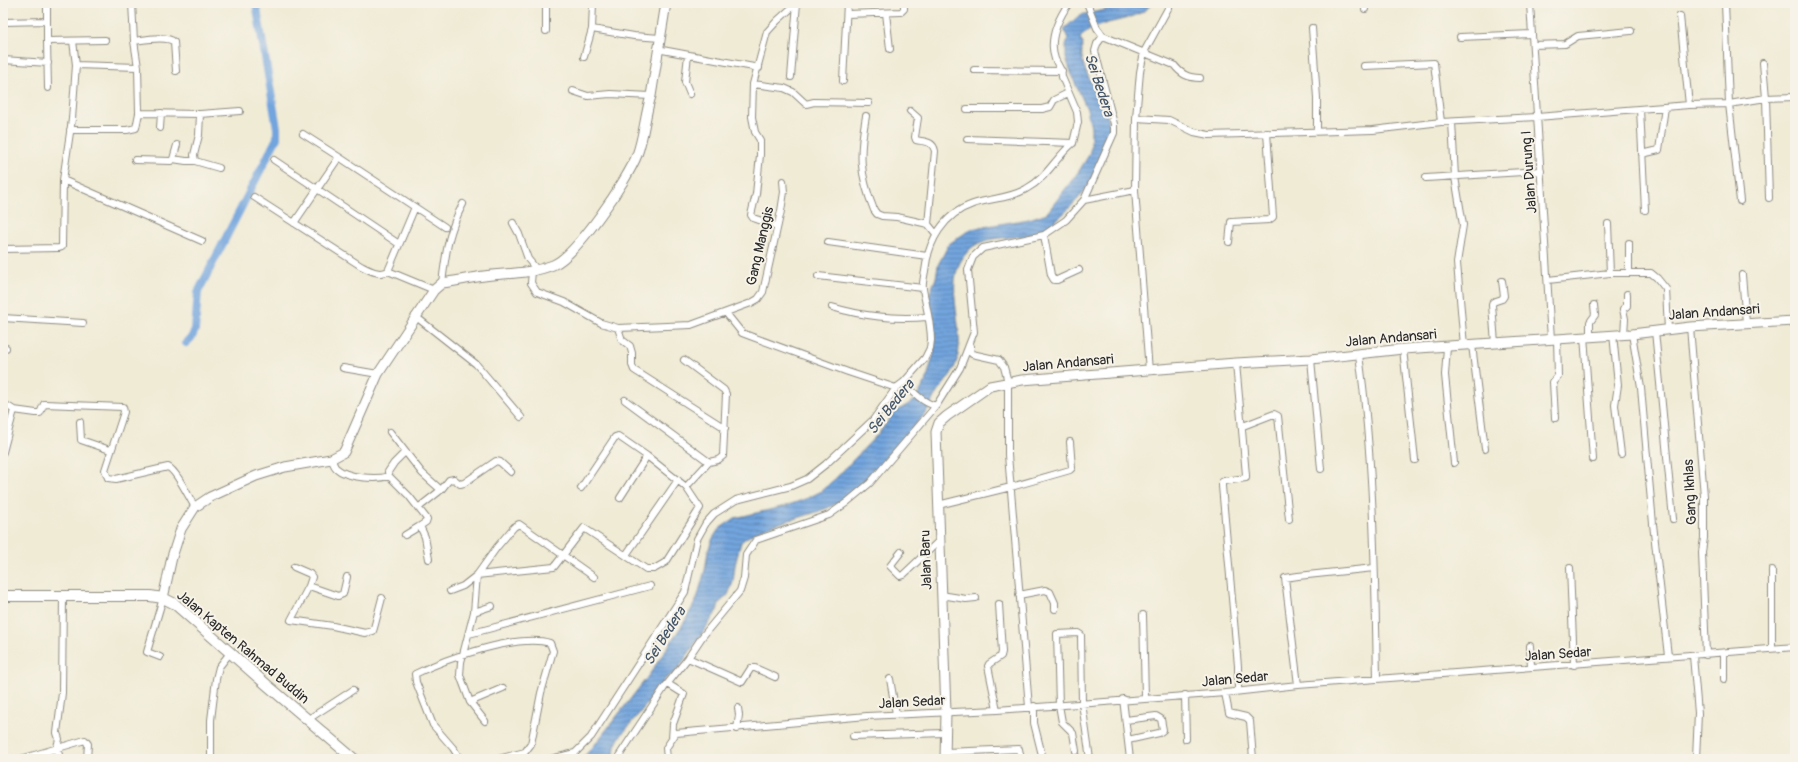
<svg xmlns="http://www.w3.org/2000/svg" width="1798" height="762" font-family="Pangolin,sans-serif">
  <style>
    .water { fill: url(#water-rules); stroke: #4e6884 }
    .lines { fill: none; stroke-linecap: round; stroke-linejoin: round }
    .canal { stroke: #72a4dd; stroke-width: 8 }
    .street-casing { stroke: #8e8b80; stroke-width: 8 }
    .secondary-casing { stroke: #8e8b80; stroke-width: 11 }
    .primary-casing { stroke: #8e8b80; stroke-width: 12 }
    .street { stroke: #fff; stroke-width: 6 }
    .secondary { stroke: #fff; stroke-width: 9 }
    .primary { stroke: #fff; stroke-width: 10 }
    .labels { text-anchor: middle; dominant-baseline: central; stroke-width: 4; stroke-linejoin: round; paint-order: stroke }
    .street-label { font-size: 14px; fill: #2b2b2b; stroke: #f7f3e8 }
    .water-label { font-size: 15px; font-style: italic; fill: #445569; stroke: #f7f3e8 }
  </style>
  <defs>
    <pattern id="water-rules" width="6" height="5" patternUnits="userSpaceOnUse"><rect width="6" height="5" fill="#72a4dd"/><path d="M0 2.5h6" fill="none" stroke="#5e86b3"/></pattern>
  </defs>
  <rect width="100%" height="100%" fill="#f7f3e8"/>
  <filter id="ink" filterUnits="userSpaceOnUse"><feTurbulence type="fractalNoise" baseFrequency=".025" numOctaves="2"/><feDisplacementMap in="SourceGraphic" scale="8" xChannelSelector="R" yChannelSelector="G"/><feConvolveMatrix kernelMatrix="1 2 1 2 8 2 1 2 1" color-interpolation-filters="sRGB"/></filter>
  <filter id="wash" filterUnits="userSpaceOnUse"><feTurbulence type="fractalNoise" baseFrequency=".012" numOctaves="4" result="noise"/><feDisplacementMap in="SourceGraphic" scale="16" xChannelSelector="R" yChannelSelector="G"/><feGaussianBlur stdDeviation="0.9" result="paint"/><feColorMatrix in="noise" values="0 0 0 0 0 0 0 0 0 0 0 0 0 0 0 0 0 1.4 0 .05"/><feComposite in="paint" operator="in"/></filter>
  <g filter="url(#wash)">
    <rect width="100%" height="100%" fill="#f0ebd5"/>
    <path class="water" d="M1131,3H1153C1133,26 1100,16 1080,38L1083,44C1074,74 1115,104 1109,137C1108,144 1103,151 1101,157C1097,166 1093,177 1088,186C1076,203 1050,230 1030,235C1011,239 984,235 969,250C935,284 975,336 951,374C946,382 939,389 934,397C931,403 928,410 924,415C913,429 900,441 889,454C872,473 855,495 832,506C807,518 760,524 741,542L735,565L733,582L728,595L719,603L717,611L705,629L676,672L666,678L647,704L619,738L615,746L614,756L612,759H581L593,747L649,675L685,621L697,599L705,570L708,551L713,538L719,529L735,518L786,506L808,498L820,492L835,479L879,433L894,413L915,400L926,381L934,353V332L929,295L936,278L938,265L949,244L971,229L1029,219L1047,213L1079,171L1089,155L1091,147V128L1087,109L1074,81L1066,58V45L1068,39L1064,29L1080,15L1110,9Z"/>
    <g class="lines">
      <path class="canal" d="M186,343L192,337L195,330L198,292L277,138V128L256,3"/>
    </g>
  </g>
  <g filter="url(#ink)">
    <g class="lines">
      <g class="street-casing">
        <path id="street" d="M132,3L134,41L138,67
          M546,3V31
          M593,3L592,29L634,36L660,38
          M1087,3L1097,28L1103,36L1174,65C1181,74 1188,78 1200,78
          M1171,3L1144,52L1140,72L1136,118L1169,120L1194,132L1209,135L1373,130L1441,122L1537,117L1689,105L1729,104L1766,98L1795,97
          M1365,3V9
          M1530,3L1551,339
          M1725,3L1729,104L1740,201
          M886,13L890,49
          M847,14L901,12L904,9V3
          M1680,16L1689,105
          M3,22L47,21
          M1312,28L1317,98V131
          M1460,37L1532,34
          M47,41V3
          M73,41L76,65
          M134,41C143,40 167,35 174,42L176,71
          M1533,45L1565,44L1578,36L1631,31
          M657,49L759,68
          M688,55L685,82L690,94
          M584,57L592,29
          M3,60L48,63
          M1763,63L1766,98L1769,198
          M1364,66L1434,63L1441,122
          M974,70L1062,71
          M791,77L797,3
          M843,81L847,3
          M753,84L784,88L793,92L806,104L814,102L869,103
          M48,88L47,41L105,40
          M573,91L588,96L610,94L651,96
          M967,109H1042L1050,107L1054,100L1068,93
          M1640,109L1645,210
          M910,111L918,118L915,137L916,140C925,142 933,141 935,151L928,224L936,234
          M200,114L199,135L194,155L195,161L219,168
          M866,116C859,154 859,173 874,210L877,214L882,216L897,217L928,224
          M1136,118L1135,190L1149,371
          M1452,122L1455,177L1463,225L1457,263L1464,346
          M160,128L161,113
          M70,130H127L136,128L139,113
          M303,134L339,157
          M967,139L1073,143
          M1642,154L1659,150L1665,107
          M173,159L186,161H195
          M135,160L171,161L173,159L177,145
          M274,160L399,244
          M1426,178L1541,171
          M63,180L202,241
          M254,197L361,266C369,270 380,276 388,271L434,290
          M1084,200L1135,190
          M294,223L339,157L445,227
          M513,223L519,234L528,259L537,270
          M1608,224L1610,273
          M777,226L753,218L751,215L756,194L760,155V140L755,132L752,117L753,84L767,32L777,21L797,3
          M1044,235L1051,275L1054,280H1057L1079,270
          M828,242L927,256
          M1229,242L1231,222L1269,220L1273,217L1267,133
          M3,249L59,248L62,247L63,180L72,119L76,65L138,67L139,113L200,114L240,111
          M388,271L415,207
          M532,271L531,283L537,292L564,302L601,323L618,328L691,325L751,303L758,299L763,292L781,211L784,192L783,181
          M1629,273V243
          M1742,275L1746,323
          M818,276L923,288
          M1548,280L1610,273H1651L1657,278L1666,289L1668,330
          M442,283C446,252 448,232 463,204
          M832,307C861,316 896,320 927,317
          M726,313L742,333L750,336L848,372L896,388
          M415,316L476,364L521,417
          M3,318L83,323
          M1690,327L1704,496V538L1702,552L1706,655
          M618,328L622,340L630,346L632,353V365L634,370L725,428
          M1655,331L1673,519
          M1613,334L1618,385L1615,405L1621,454
          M1624,334L1625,319L1623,309L1627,306V294
          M1632,334L1641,388L1653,524L1668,656
          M1584,336L1593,459
          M1590,336V322L1595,315L1594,305
          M1495,343L1492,305L1493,302L1502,299L1504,296L1502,281
          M1472,345L1485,449
          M971,347L970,352L972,354L999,360L1004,367L1008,382V455L1029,707
          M1447,347L1445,375L1454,463
          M3,348H6
          M1403,349L1415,460
          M1359,355C1374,462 1375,571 1377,679
          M1311,359L1321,469
          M684,360L724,390L726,394L723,456L718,460L709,462L686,487
          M1236,363L1246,475V478L1224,481L1222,482V486L1238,666V691
          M343,368L378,374
          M904,382C913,392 923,403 936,406
          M625,400L709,462
          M3,403L14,410L36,413H40L44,404L123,407L124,412L105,470L108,478L116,479L168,467C177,471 189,498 195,507
          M1555,418L1553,382L1558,376L1557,339
          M80,422L81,440L110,450
          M1243,426L1274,414L1278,416L1289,519
          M390,432L422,473L441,490
          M3,452L14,410
          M331,459C333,462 334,466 336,468C347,478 376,480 389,476L409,496L427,519L426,522L420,526L425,537L429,559
          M389,476L388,472L394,463L405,452
          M620,498L647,456
          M938,505L1011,487L1070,470L1072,468L1070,442
          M418,508L441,490L449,480L454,479L460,484L464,483L496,461L500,462L511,472
          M405,535L420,526
          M901,552L890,566L900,576L903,575L940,540
          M626,555L678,480
          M294,567L310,574L312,577L309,586L291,620L333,626L365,633L373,631L374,628L382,598
          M1570,568L1574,665
          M477,575L554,567L584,528L646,569H654L666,562L700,508L686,487L647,456L618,436L615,437L581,488
          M477,575L474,612L461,662L460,675L470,702L485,721
          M309,586L338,596L343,594L347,577
          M450,591L463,586L477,575L497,547L514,527L519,524L594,577
          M941,595L966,599L976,598
          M1019,595L1045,590L1050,592L1055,603V609
          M474,612L492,606
          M1143,615L1145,697
          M469,634L650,586
          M1530,646L1531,667
          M1772,648V570
          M1724,653V679
          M1693,656L1698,713L1696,759
          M160,657L147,652L163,598
          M688,658L742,682L751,668H755L775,677
          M890,679L896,714
          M668,684L684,694L673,724L672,739
          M1298,685L1285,578L1298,576L1374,568
          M1225,693L1229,713L1246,717L1250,721L1253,759
          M1185,695L1186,739
          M1123,699L1130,759
          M470,702L503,688
          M1034,706V723L1043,759
          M997,710L988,666L989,664L1001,656L1002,652L999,604
          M307,720L353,690
          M1126,720L1156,716L1161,719L1163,730L1159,733L1128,740
          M737,729L739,715L738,708
          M853,736L945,733
          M1076,751L1073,733L1062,722L1059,705L1057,634L1078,633L1081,635L1082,703L1090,759
          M945,752L1019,749L1021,759
          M21,759L85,740L88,744L87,759
          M60,759L57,747L59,739L57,733L62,693L63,596
          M211,759V720L216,679L219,667L230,653
          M460,759L453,748L433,725L416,682L415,674C445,659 518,633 550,643L553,651L541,693L531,744L525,752L498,759
          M551,759L575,753L591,737L685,592L697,539L706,523L714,514L736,500L791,486L807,479L826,464L873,420L896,388L904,382L925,358L930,348L931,340C931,323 926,306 923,289C922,284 924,277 925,271C928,242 943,214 973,204C991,198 1009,199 1026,189C1048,177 1055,158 1073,143L1078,122L1077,112L1062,77C1062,69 1058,66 1055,59C1048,39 1058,19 1069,3
          M617,759L664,688L688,658L702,637L740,591L744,578L746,555L756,540L829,515L846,503L870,483L936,406L960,368L974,332L968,270L973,257L983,248L1044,235L1066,220L1084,200L1114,133V124L1095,51L1097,44L1103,36
          M667,759L666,748L676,733L867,716L997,710L1225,693L1298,685L1795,647"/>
      </g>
      <g class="secondary-casing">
        <path id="secondary" d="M163,598L172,557L181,529L195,507L210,497L256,476L285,467L331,459L344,452L378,374L434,290L442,283C456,281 470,278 484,276C507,273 530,274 553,265C576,256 628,179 637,155C644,136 645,115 651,96L666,3
          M945,759L946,712L936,432L939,423L947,416L990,386L1022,380L1236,363L1311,359L1403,349L1632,334L1690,327L1795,321"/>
      </g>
      <g class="primary-casing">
        <path id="primary" d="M3,596H150L163,598L175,604L267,685L354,759"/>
      </g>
      <use href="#street" class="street"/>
      <use href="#secondary" class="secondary"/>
      <use href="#primary" class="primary"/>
    </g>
  </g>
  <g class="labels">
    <g class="street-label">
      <text transform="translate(1529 172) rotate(-94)">Jalan Durung I</text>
      <text transform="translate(760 246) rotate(-77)">Gang Manggis</text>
      <text transform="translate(1714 312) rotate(-4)">Jalan Andansari</text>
      <text transform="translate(1391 338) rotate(-5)">Jalan Andansari</text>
      <text transform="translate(1068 363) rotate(-5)">Jalan Andansari</text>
      <text transform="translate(1690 492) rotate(-93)">Gang Ikhlas</text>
      <text transform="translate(926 560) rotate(-92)">Jalan Baru</text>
      <text transform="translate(243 647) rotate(40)">Jalan Kapten Rahmad Buddin</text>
      <text transform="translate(1558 654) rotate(-4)">Jalan Sedar</text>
      <text transform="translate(1235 679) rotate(-5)">Jalan Sedar</text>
      <text transform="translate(912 702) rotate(-3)">Jalan Sedar</text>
    </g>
    <g class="water-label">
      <text transform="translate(1099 85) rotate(72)">Sei Bedera</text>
      <text transform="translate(891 407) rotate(-51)">Sei Bedera</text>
      <text transform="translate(665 636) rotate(-58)">Sei Bedera</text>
    </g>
  </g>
  <rect width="1798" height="762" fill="none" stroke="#f7f3e8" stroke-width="16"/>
</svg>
